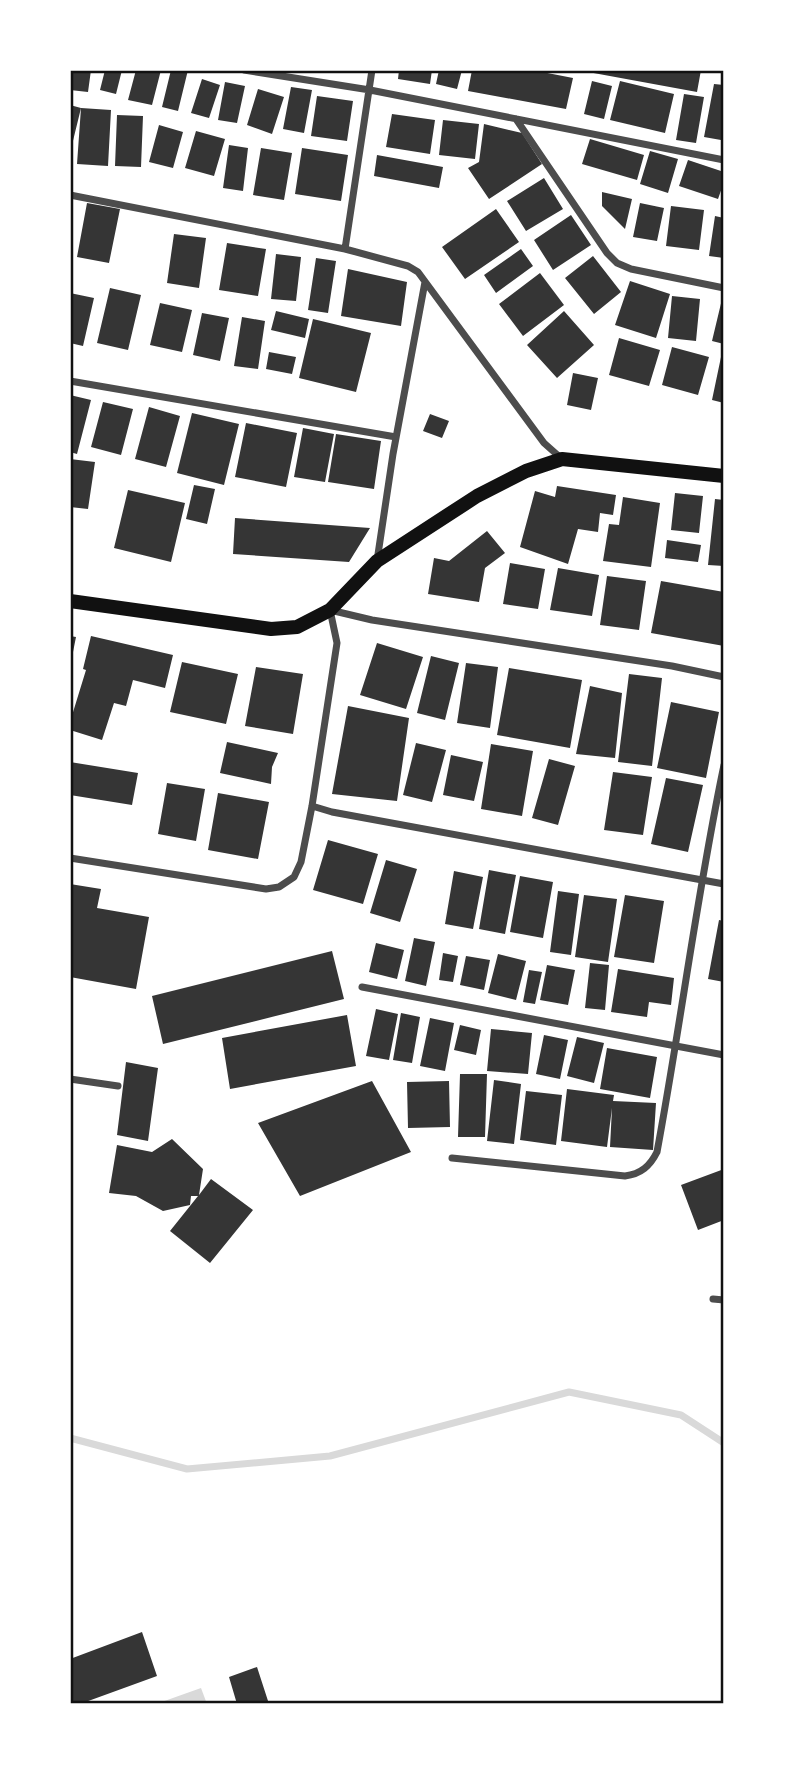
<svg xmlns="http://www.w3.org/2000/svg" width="794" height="1774" font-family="'Noto Sans',sans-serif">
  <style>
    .water { fill: #d9d9d9 }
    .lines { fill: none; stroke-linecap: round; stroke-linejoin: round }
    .stream { stroke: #d9d9d9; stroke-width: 7 }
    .building { fill: #353535 }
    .minor { stroke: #4c4c4c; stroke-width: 7 }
    .secondary { stroke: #111; stroke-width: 14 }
    .neatline { fill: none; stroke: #111; stroke-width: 2.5 }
  </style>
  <rect width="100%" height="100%" fill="#fff"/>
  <path class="water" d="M201,1688L207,1704H156Z"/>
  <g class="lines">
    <path class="stream" d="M70,1438L187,1469L330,1456L569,1392L681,1415L724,1443"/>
  </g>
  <path class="building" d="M70,70H91L88,92L70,90Z
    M105,70H122L116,94L100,90Z
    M136,70H161L152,105L128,100Z
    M171,70H188L178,111L162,107Z
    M399,70H432L430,84L398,79Z
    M439,70H462L457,89L436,84Z
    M472,70H532L573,78L566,109L468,91Z
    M588,70H701L697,92L588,72Z
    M202,79L220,85L209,118L191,113Z
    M592,81L612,86L604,119L584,114Z
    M620,81L674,94L665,133L610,120Z
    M225,82L245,86L237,123L218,120Z
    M714,84L724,85V124L721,140L704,137Z
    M291,87L312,90L304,133L283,129Z
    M258,89L284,97L272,134L247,125Z
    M684,94L704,97L696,143L676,140Z
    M317,96L353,101L347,141L311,136Z
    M70,105L81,108L71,149H70Z
    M81,108L111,110L108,166L77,164Z
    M392,114L435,120L430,154L386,147Z
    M117,115L143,116L141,167L115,166Z
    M443,120L479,124L475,159L439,155Z
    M484,124L522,133L542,164L489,199L468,168L479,162Z
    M159,125L183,132L173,168L149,162Z
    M196,131L225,139L214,176L185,168Z
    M590,139L644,155L637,180L582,164Z
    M229,145L248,148L243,191L223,188Z
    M261,148L292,153L284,200L253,195Z
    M302,148L348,155L341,201L295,194Z
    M650,151L678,159L668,193L640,184Z
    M377,155L443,167L439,188L374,176Z
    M688,160L724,172V182L718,199L679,186Z
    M544,178L563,209L526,231L507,201Z
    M602,192L632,199L625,229L602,206Z
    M87,203L120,209L109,263L77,257Z
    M640,203L664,208L657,241L633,237Z
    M671,206L704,210L699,250L666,246Z
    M496,209L519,242L465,279L442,247Z
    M571,215L591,245L553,270L534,240Z
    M715,216L724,218V258L709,256Z
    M174,234L206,238L199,288L167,283Z
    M227,243L266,249L258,296L219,290Z
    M521,249L533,266L496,293L484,275Z
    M276,254L301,257L296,301L271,299Z
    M593,256L621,292L594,314L565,278Z
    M316,258L336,261L328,313L308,310Z
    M348,269L407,282L401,326L341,316Z
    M540,273L564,305L523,336L499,304Z
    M630,281L670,294L656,338L615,325Z
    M110,288L141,295L128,350L97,343Z
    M70,293L94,298L83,346L70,343Z
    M723,295H724V344L712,341Z
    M672,296L700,299L696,341L668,338Z
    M160,303L192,310L182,352L150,345Z
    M276,311L309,319L305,338L271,330Z
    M564,311L594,345L557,378L527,345Z
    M202,313L229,318L220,361L193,355Z
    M242,317L265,321L258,369L234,366Z
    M313,319L371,333L356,392L299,378Z
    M619,338L660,350L649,386L609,375Z
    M672,347L709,357L698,395L662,385Z
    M269,352L296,357L292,374L266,369Z
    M721,357L724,358V403L712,400Z
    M573,373L598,378L591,410L567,405Z
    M70,395L91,400L77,454L70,452Z
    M103,402L133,409L121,455L91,447Z
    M149,407L180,416L166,467L135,459Z
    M192,413L239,424L224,485L177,473Z
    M430,414L449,421L442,438L423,431Z
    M246,423L297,433L286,487L235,477Z
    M303,428L334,434L325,482L294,477Z
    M336,434L381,441L374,489L328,482Z
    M70,459L95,462L88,509L70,507Z
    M194,485L215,489L207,524L186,519Z
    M557,486L616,495L613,515L600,513L598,532L578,529L568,564L520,547L535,491L555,497Z
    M128,490L185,503L171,562L114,548Z
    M675,493L703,496L699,533L671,530Z
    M623,497L660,503L651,567L603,561L609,524L619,525Z
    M715,499L724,500V566L708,565Z
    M235,518L370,528L349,562L233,554Z
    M487,531L505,553L485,568L479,602L428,594L434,558L449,561Z
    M667,540L701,545L698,562L665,558Z
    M510,563L545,569L538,609L503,604Z
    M558,568L599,575L592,616L550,610Z
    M607,576L646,581L639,630L600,625Z
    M661,581L724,592V646L651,633Z
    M70,636L76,637L71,662L70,661Z
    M91,636L173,655L165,688L133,680L126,706L114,703L102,740L70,730V722L86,670L83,669Z
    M377,643L423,657L406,709L360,695Z
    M431,656L459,663L445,720L417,713Z
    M182,662L238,674L226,724L170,712Z
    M466,663L498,667L490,728L457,723Z
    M256,667L303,674L293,734L245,726Z
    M509,668L582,680L570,748L497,735Z
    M629,674L662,678L652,766L618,762Z
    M590,686L622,693L615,758L576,754Z
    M671,702L719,712L706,778L657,768Z
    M348,706L409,718L397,801L332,794Z
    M227,742L278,753L272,767L271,784L220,773Z
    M416,743L446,750L432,802L403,795Z
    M491,744L533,751L522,816L481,809Z
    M451,755L483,762L474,801L443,795Z
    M549,759L575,766L558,825L532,818Z
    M70,762L138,773L132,805L70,795Z
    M613,772L652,777L643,835L604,830Z
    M666,778L703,785L688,852L651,844Z
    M167,783L205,789L196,841L158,834Z
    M218,793L269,802L258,859L208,850Z
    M328,840L378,854L363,904L313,890Z
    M386,860L417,869L400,922L370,913Z
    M489,870L516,875L505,934L479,929Z
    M454,871L483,877L473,929L445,924Z
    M520,876L553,882L543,938L510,932Z
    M70,884L101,889L97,908L149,917L136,989L70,977Z
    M558,891L579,894L571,955L550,952Z
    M584,895L617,899L608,962L575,957Z
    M625,895L664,901L654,963L614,957Z
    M719,920L724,921V982L708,979Z
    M414,938L435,942L426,986L405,981Z
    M376,943L404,950L397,979L369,972Z
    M332,951L344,999L163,1044L152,996Z
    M443,953L458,956L453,982L439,980Z
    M498,954L526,961L516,1000L488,993Z
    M466,956L490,960L484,990L460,985Z
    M590,963L609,965L605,1010L585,1008Z
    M547,965L575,970L568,1005L540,1000Z
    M618,969L674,978L671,1005L649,1002L647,1017L611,1012Z
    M529,970L542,972L535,1004L523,1002Z
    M376,1009L398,1014L389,1060L366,1056Z
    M401,1013L420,1017L412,1063L393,1060Z
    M347,1015L356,1066L230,1089L222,1038Z
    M430,1018L454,1023L445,1071L420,1066Z
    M460,1025L481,1030L476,1055L454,1050Z
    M491,1029L532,1033L528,1074L487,1071Z
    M544,1035L568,1040L560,1079L536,1074Z
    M577,1037L604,1043L594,1083L567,1076Z
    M607,1048L657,1057L650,1098L600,1089Z
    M126,1062L158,1068L148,1141L117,1135Z
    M460,1074H487L485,1137H458Z
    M494,1080L521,1084L514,1144L487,1141Z
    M372,1081L411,1152L300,1196L258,1123Z
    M449,1081L450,1127L408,1128L407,1082Z
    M567,1089L614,1095L613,1101L656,1103L653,1150L610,1147L612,1108L607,1147L561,1141Z
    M526,1091L562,1095L556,1145L520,1140Z
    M172,1139L203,1169L199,1195L211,1179L253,1210L210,1263L170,1231L198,1196H191L190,1205L163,1211L136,1196L109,1193L117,1145L152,1152Z
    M724,1169V1220L698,1230L681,1185Z
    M142,1632L157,1676L80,1704H70V1659Z
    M257,1667L269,1704H237L229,1677Z"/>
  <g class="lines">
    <path class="minor" d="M244,70L370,90L724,160
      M516,119L607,253L617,263L631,269L724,288
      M70,195L345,249L408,266L418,272L544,443L562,459
      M345,249L372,70
      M70,381L396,437
      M377,561L393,454L425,282
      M312,806L332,812L724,884
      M70,858L266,889L279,887L294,877L301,862L312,806L337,643L330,610L372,620L672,666L724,677
      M362,987L724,1055
      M70,1079L118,1086
      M452,1158L625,1176C641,1174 650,1166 657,1152C681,1023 697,893 724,765
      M713,1299L724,1300"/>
    <path class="secondary" d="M70,601L271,629L297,627L330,610L377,561L477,496L526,471L562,459L724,476"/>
  </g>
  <rect width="794" height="1774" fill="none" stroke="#ffffff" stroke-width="144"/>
  <rect x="72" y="72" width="650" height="1630" class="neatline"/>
</svg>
